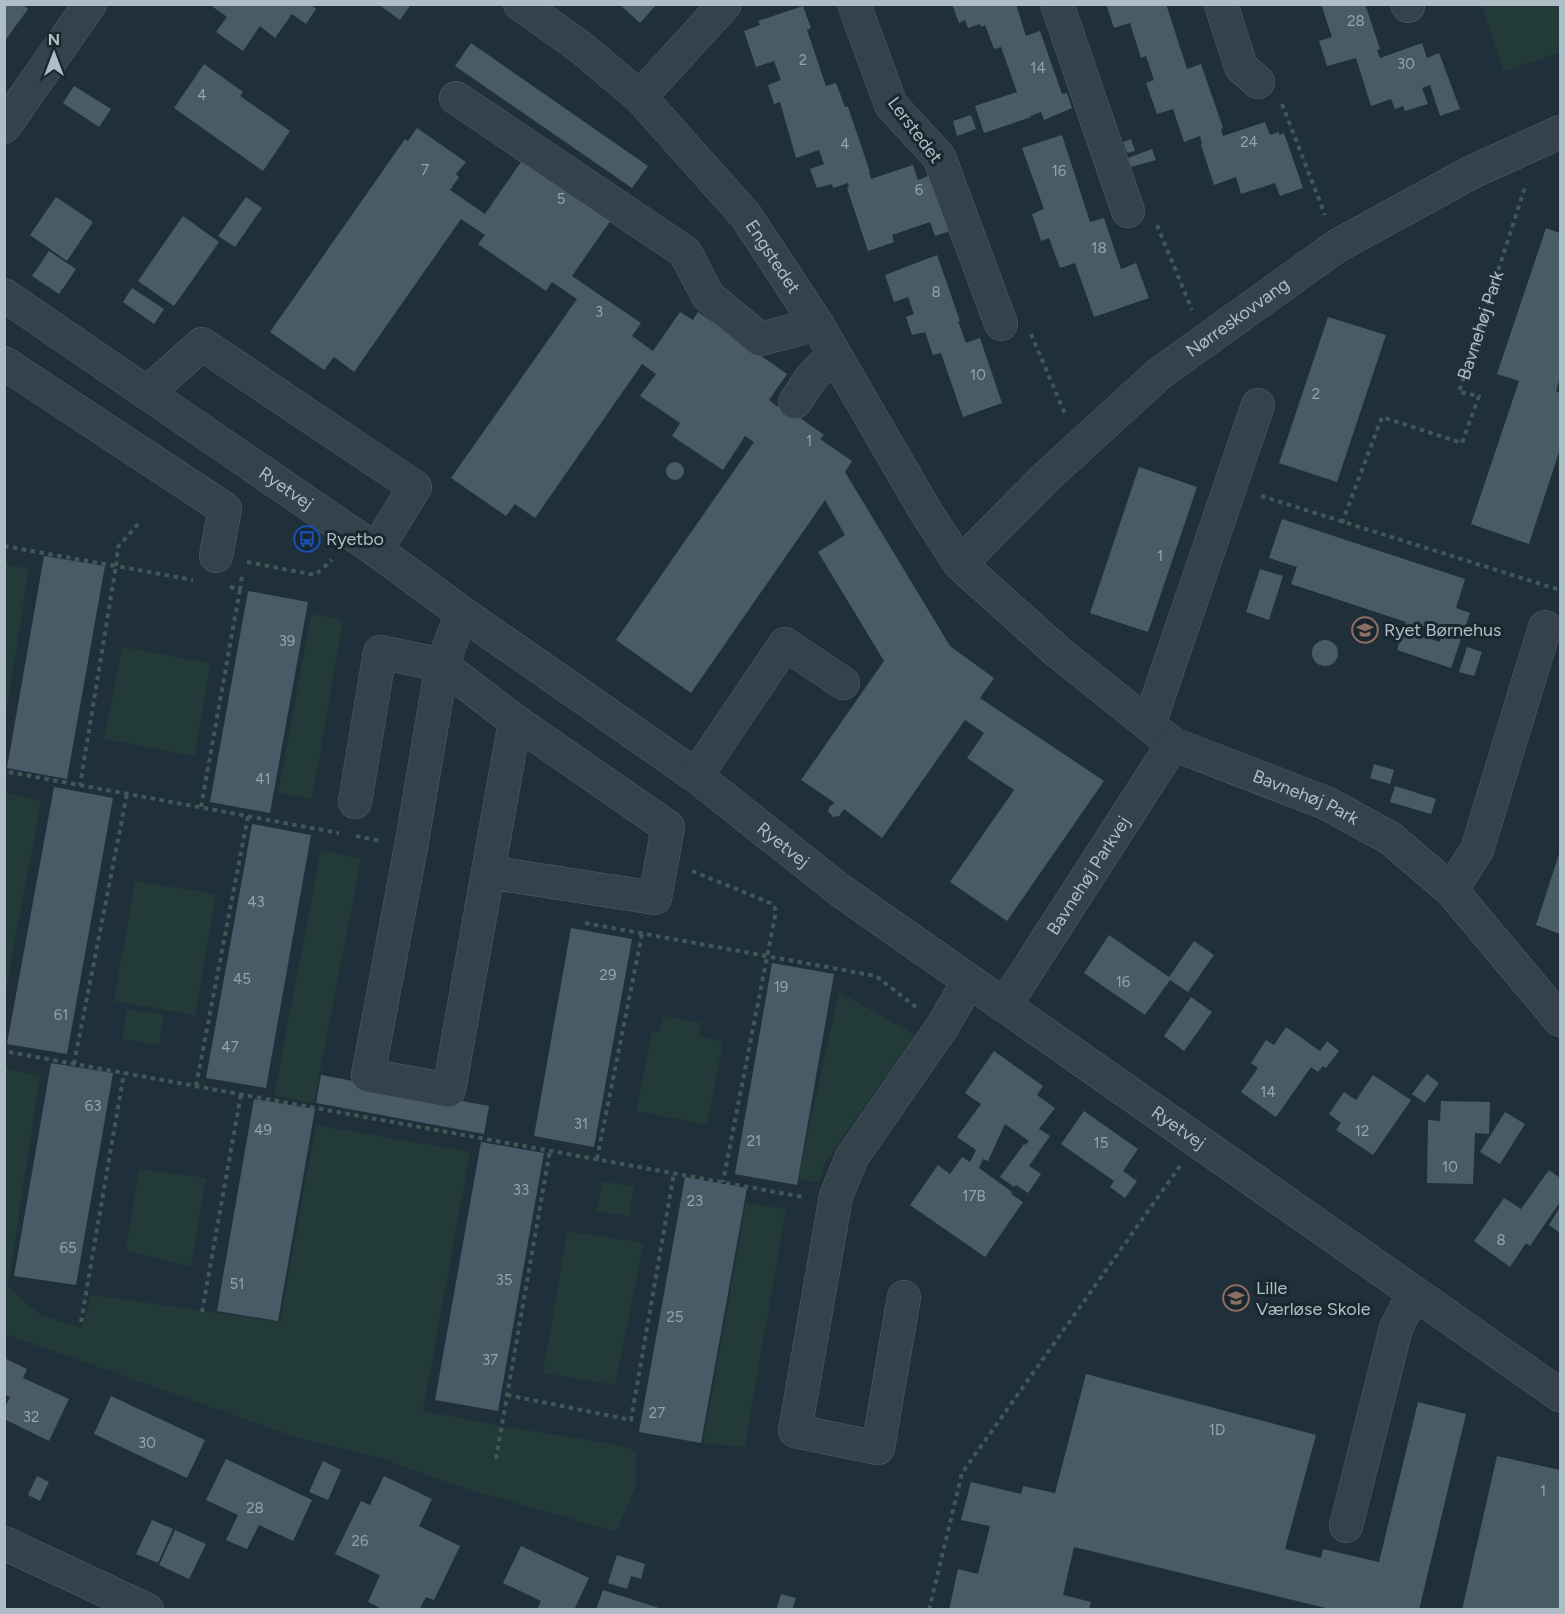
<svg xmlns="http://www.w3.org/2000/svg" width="1565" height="1614" font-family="Figtree,sans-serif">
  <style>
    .green { fill: #223b39 }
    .building { fill: #485b67; fill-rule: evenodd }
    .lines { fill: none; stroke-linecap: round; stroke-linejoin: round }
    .minor-casing { stroke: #526068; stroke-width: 34 }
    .path { stroke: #405856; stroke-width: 4; stroke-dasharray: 4.5 4.5; stroke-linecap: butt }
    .minor { stroke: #34424b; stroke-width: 33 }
    .labels { text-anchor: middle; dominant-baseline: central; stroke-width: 6; stroke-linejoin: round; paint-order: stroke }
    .number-label { font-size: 15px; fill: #95a4af }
    .street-label { font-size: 18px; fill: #afbdc7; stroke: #1a272f }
    .poi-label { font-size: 18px; fill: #afbdc7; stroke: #1a272f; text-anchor: start }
  </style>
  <rect width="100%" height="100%" fill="#20303a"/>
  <path class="green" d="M1482,5H1560V53L1503,71Z
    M5,564L29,569L5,719L4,564Z
    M311,614L343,620L312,799L278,793Z
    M122,647L211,663L194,756L104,739Z
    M5,793L41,802L5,993L4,793Z
    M321,850L361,859L314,1103L274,1096Z
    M135,881L216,894L195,1015L114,1001Z
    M839,992L915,1035L824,1164L819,1183L798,1178Z
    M127,1009L164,1015L159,1045L122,1039Z
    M663,1016L701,1023L699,1037L723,1041L707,1125L636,1111L652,1031L659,1032Z
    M5,1068L40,1076L8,1287L40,1315L82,1328L91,1295L280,1322L316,1125L470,1152L423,1411L495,1425L618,1445L636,1451V1487L616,1532L457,1486L383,1459L301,1439L5,1334Z
    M139,1169L206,1178L191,1267L126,1250Z
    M602,1181L634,1187L629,1216L597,1211Z
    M746,1203L786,1209L745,1446L703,1444Z
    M567,1231L644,1243L615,1385L543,1373Z"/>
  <path class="building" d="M4,4H22L28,9L4,42Z
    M209,4H310L316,9L306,24L292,14L275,38L260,26L243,51L216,32L227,17Z
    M378,4H411L400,20Z
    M619,4H657L640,23Z
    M952,4H1016L1026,36L1040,31L1062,94L1067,93L1072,108L1044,120L1041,112L1030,116L1031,117L984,133L975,106L1017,92L1001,47L994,49L985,25L981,27L980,24L968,28L965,20L959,23Z
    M1106,4H1166L1187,69L1201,64L1223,128L1221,129L1223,136L1265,122L1270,135L1279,132V135L1284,133L1303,188L1280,196L1275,183L1241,194L1236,177L1214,185L1201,145L1202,144L1200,136L1184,142L1173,109L1157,114L1146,83L1154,80L1146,56L1141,58L1130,23L1114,28Z
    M1321,4H1365L1380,49L1377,50L1380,58L1422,43L1427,58L1439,53L1460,109L1440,116L1430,85L1422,88L1428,104L1405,111L1403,106L1395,109L1391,99L1371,106L1356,58L1327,66L1319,41L1332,37Z
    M803,6L811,28L807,30L826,86L836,83L845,107H848L870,172H869L871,179L913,165L918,180L931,175L950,231L935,236L930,222L892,235L894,242L868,251L847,188L849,187L848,183L833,188L832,184L817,188L810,169L824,164L819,150L796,158L780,102L774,104L768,85L781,80L774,61L756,67L744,31L760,25L758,21Z
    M471,43L648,166L632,188L455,66Z
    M204,64L243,92L240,96L290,131L263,171L174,108Z
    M74,86L111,109L99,127L63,103Z
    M971,115L976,129L957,136L953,121Z
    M417,128L466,162L456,174L459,177L450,190L485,214L525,156L613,217L572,276L641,323L632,336L653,351L680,312L693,320L698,312L787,374L769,400L778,407L781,404L824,435L820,439L852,461L845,472L950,646L994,678L980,698L1104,781L1007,921L950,882L1014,790L967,758L984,733L965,720L882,838L844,809L839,816L833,817L828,811L830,806L835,803L801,780L884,661L818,552L845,535L825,500L691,693L616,640L754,442L745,436L723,470L672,436L680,423L640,396L656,374L642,364L535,518L515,504L506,516L451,478L577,299L552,282L546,291L478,244L485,235L461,219L354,372L334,357L324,370L270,332L405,139L408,141Z
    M1062,135L1090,222L1104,218L1121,269L1136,263L1149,298L1094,317L1075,263L1060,268L1049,238L1041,241L1032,214L1044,209L1022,148Z
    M1131,139L1135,151L1127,153L1123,142Z
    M1152,149L1156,160L1131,167L1128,158Z
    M56,197L93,222L67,261L30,235Z
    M246,197L262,208L235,247L218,236Z
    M183,216L219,242L174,306L138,281Z
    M1546,228L1560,233V378L1556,391L1560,393V449L1529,544L1471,524L1519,381L1497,374Z
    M49,251L76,269L59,294L32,276Z
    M937,255L960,321H958L966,343L980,338L1002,403L963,417L941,353L933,355L925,332L912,335L906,317L914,314L908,297L894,302L885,275Z
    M132,288L164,309L154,324L123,302Z
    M1328,317L1386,335L1337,482L1279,463Z
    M666 471a9 9 0 1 1 18 0a9 9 0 1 1-18 0Z
    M1139,467L1197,487L1148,632L1090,613Z
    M1282,519L1465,579L1456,608L1470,613L1451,668L1397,650L1406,622L1291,584L1297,567L1269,558ZM1417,624L1443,633L1440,642L1414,634Z
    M44,556L105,566L67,779L7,768Z
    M1260,569L1283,576L1269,620L1246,612Z
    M248,591L308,602L270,813L210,802Z
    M1312 653a13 13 0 1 1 26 0a13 13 0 1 1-26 0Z
    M1467,647L1482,652L1474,676L1459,672Z
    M1374,764L1394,770L1390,784L1370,778Z
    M1395,786L1436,799L1431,814L1390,802Z
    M54,787L113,798L67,1054L7,1044Z
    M252,824L311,835L266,1088L206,1078Z
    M1560,851V934L1536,925Z
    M571,928L632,939L594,1147L534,1136Z
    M1109,935L1169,977L1194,941L1214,955L1188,992L1170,980L1145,1015L1084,973Z
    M772,963L834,974L797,1185L735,1174Z
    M1191,997L1212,1012L1184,1051L1164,1036Z
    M1286,1027L1320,1051L1327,1041L1339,1051L1326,1068L1323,1066L1318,1072L1311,1067L1276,1117L1241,1092L1258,1068L1251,1063L1266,1040L1274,1045Z
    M994,1051L1043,1086L1037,1095L1055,1108L1039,1129L1050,1136L1029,1166L1041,1174L1028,1193L1016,1185L1014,1187L1000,1177L1024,1144L1025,1145L1029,1141L1005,1124L988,1161L983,1159L979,1168L1012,1192L1011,1194L1023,1202L985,1257L910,1205L938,1165L950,1174L962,1157L970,1162L976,1150L957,1137L981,1104L965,1093Z
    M51,1063L113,1073L76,1285L14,1276Z
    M1427,1074L1439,1083L1425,1103L1412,1094Z
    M321,1075L489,1106L484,1134L316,1103Z
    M1373,1075L1411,1100L1373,1155L1336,1130L1341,1123L1329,1114L1344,1092L1356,1100Z
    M254,1099L315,1109L278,1321L217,1311Z
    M1441,1101L1490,1102L1489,1134L1475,1133L1473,1184L1427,1183L1428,1120L1440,1121Z
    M1084,1111L1138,1149L1123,1171L1137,1181L1125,1198L1110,1187L1114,1181L1061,1144Z
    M1505,1112L1525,1124L1500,1164L1480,1152Z
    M481,1142L544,1153L498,1411L435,1400Z
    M1549,1170L1560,1178V1202L1530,1246L1526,1243L1510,1267L1474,1241L1504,1198L1521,1209Z
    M685,1177L747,1188L701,1443L639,1432Z
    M1560,1207V1233L1549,1225Z
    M6,1359L27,1369L23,1378L69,1399L49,1441L4,1419V1409L10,1397L4,1394Z
    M1086,1374L1316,1435L1285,1549L1321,1558L1323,1549L1379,1562L1418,1402L1466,1414L1419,1610H1334L1074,1547L1063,1595L1091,1602L1089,1610H949L958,1569L978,1574L990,1526L961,1520L971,1482L1021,1494L1023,1486L1055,1493Z
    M111,1396L205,1440L187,1478L94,1434Z
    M1497,1456L1560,1470V1610H1462Z
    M226,1459L312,1500L293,1541L259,1525L247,1549L226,1540L238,1515L206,1500Z
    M323,1461L341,1470L328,1500L309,1492Z
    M37,1476L49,1482L40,1501L28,1495Z
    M384,1476L432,1499L419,1526L460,1546L434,1600L426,1597L419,1610H384L368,1602L380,1575L335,1554L361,1501L370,1505Z
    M152,1520L173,1529L158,1563L136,1554Z
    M175,1530L206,1544L189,1579L159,1565Z
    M521,1546L589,1578L574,1610H537L541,1601L503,1583Z
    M617,1555L645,1564L641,1579L631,1576L627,1589L608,1583Z
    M603,1590L662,1609V1610H596Z
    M781,1594L796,1598L792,1610H776Z"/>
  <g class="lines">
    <g class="minor-casing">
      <g id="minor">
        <path id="s2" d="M520,4L579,46L640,97L746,216L817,324L926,512L960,564L1058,652L1173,744L1326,803L1390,838L1451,890L1560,1020"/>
        <path d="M854,4L891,105L939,157L1001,324"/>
        <path d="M1057,4L1128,211"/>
        <path d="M1221,4L1241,67L1258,82"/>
        <path d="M1407,4L1408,6"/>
        <path d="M640,97L725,4"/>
        <path d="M456,98L685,252L708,296L760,339L817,324"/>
        <path d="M4,127L90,4"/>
        <path id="s3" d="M4,295L376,550L462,613L696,776L841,891L1560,1395"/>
        <path d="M4,363L225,509L216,556"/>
        <path d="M147,393L202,344L415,487L376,550"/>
        <path d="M795,402L811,378L834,354"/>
        <path id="s4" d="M960,564L1044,479L1160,373L1337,246L1472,172L1560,132"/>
        <path d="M462,613L442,665L411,847L368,1075L449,1090L515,721"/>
        <path d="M1149,724L1258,405"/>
        <path d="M696,776L785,644L843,683"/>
        <path d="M355,802L380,652L442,665L515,721L668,827L655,898L488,872"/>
        <path d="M1451,890L1477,850L1545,627"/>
        <path id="s5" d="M1005,1005L1173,744"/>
        <path d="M904,1297L878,1448L795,1431L836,1196L852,1157L942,1027L969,981"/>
        <path d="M1346,1526L1396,1328L1414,1293"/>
        <path d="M4,1543L147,1610"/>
      </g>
    </g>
    <g class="path">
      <path d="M1282,104L1325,215"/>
      <path d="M1157,225L1192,310"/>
      <path d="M1031,334L1066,416"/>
      <path d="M1261,496L1560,590"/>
      <path id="s1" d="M1342,523L1382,417L1462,443L1479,396L1459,392L1526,184"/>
      <path d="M138,524L118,547L116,566L193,580"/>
      <path d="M4,546L116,566L80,785"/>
      <path d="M247,562L315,575L332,560"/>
      <path d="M230,587L240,589L242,576"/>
      <path d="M9,772L339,833"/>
      <path d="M201,807L240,589"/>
      <path d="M356,836L381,841"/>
      <path d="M692,871L773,904L776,911L723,1182"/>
      <path d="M585,923L876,976L916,1007"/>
      <path d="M9,1052L803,1197"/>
      <path d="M74,1064L127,794"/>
      <path d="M196,1086L248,816"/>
      <path d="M597,1159L642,934"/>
      <path d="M202,1312L241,1094"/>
      <path d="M81,1322L124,1073"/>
      <path d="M507,1395L631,1420L674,1173"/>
      <path d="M496,1459L550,1150"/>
      <path d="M929,1610L962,1473L1180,1166"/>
    </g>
    <use href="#minor" class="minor"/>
  </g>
  <defs>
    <g id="bus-ring" transform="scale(1.35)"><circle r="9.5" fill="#1a272f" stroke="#1a4fb4" stroke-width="1.5"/><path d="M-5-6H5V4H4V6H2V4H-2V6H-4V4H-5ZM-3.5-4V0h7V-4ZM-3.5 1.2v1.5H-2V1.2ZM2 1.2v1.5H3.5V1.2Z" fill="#1a4fb4"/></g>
    <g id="school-ring" transform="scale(1.35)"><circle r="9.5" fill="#1a272f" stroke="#8d6e63" stroke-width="1.5"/><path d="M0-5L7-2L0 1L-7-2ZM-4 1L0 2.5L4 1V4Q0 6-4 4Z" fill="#8d6e63"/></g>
  </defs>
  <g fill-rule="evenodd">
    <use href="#bus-ring" x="307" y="539"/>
    <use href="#school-ring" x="1365" y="630"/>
    <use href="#school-ring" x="1236" y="1298"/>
  </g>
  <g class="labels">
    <g class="number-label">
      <text x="1356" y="21">28</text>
      <text x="803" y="60">2</text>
      <text x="1406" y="64">30</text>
      <text x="1038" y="68">14</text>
      <text x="202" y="95">4</text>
      <text x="1249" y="142">24</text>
      <text x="845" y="144">4</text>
      <text x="425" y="170">7</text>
      <text x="1059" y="171">16</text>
      <text x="919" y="190">6</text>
      <text x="561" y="199">5</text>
      <text x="1099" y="248">18</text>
      <text x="936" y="292">8</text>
      <text x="599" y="312">3</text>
      <text x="978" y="375">10</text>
      <text x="1316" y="394">2</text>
      <text x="809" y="441">1</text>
      <text x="1160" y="556">1</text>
      <text x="287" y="641">39</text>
      <text x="263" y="779">41</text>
      <text x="256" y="902">43</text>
      <text x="608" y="975">29</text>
      <text x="242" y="979">45</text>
      <text x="1123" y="982">16</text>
      <text x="781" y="987">19</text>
      <text x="61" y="1015">61</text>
      <text x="230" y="1047">47</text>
      <text x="1268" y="1092">14</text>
      <text x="93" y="1106">63</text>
      <text x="581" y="1124">31</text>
      <text x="263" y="1130">49</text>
      <text x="1362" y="1131">12</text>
      <text x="754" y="1141">21</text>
      <text x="1101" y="1143">15</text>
      <text x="1450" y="1167">10</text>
      <text x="521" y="1190">33</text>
      <text x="974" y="1196">17B</text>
      <text x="695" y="1201">23</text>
      <text x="1501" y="1240">8</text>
      <text x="68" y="1248">65</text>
      <text x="504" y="1280">35</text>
      <text x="237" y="1284">51</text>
      <text x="675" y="1317">25</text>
      <text x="490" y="1360">37</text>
      <text x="657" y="1413">27</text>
      <text x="31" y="1417">32</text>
      <text x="1217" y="1430">1D</text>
      <text x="147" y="1443">30</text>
      <text x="1543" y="1491">1</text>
      <text x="255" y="1508">28</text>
      <text x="360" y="1541">26</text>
    </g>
    <g class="street-label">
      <text transform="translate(915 130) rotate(53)">Lerstedet</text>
      <text stroke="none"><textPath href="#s2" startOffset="360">Engstedet</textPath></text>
      <text stroke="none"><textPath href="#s4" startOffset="372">Nørreskovvang</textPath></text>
      <text stroke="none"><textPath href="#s1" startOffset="338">Bavnehøj Park</textPath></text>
      <text stroke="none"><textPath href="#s3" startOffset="342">Ryetvej</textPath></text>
      <text stroke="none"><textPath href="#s2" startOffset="1142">Bavnehøj Park</textPath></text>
      <text stroke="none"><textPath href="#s3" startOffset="954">Ryetvej</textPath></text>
      <text stroke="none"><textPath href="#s5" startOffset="154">Bavnehøj Parkvej</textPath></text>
      <text stroke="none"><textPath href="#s3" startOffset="1440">Ryetvej</textPath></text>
    </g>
    <g class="poi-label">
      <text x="326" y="539">Ryetbo</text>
      <text x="1384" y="630">Ryet Børnehus</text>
      <text x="1256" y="1288">Lille<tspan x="1256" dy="21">Værløse Skole</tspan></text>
    </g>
  </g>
  <rect width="1565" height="1614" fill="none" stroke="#afbdc7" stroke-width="12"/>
  <g transform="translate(54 54)" stroke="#1a272f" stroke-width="4.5" paint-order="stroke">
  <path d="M0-4.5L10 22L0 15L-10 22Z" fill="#afbdc7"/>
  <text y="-9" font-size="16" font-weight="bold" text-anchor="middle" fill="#afbdc7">N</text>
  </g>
</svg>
